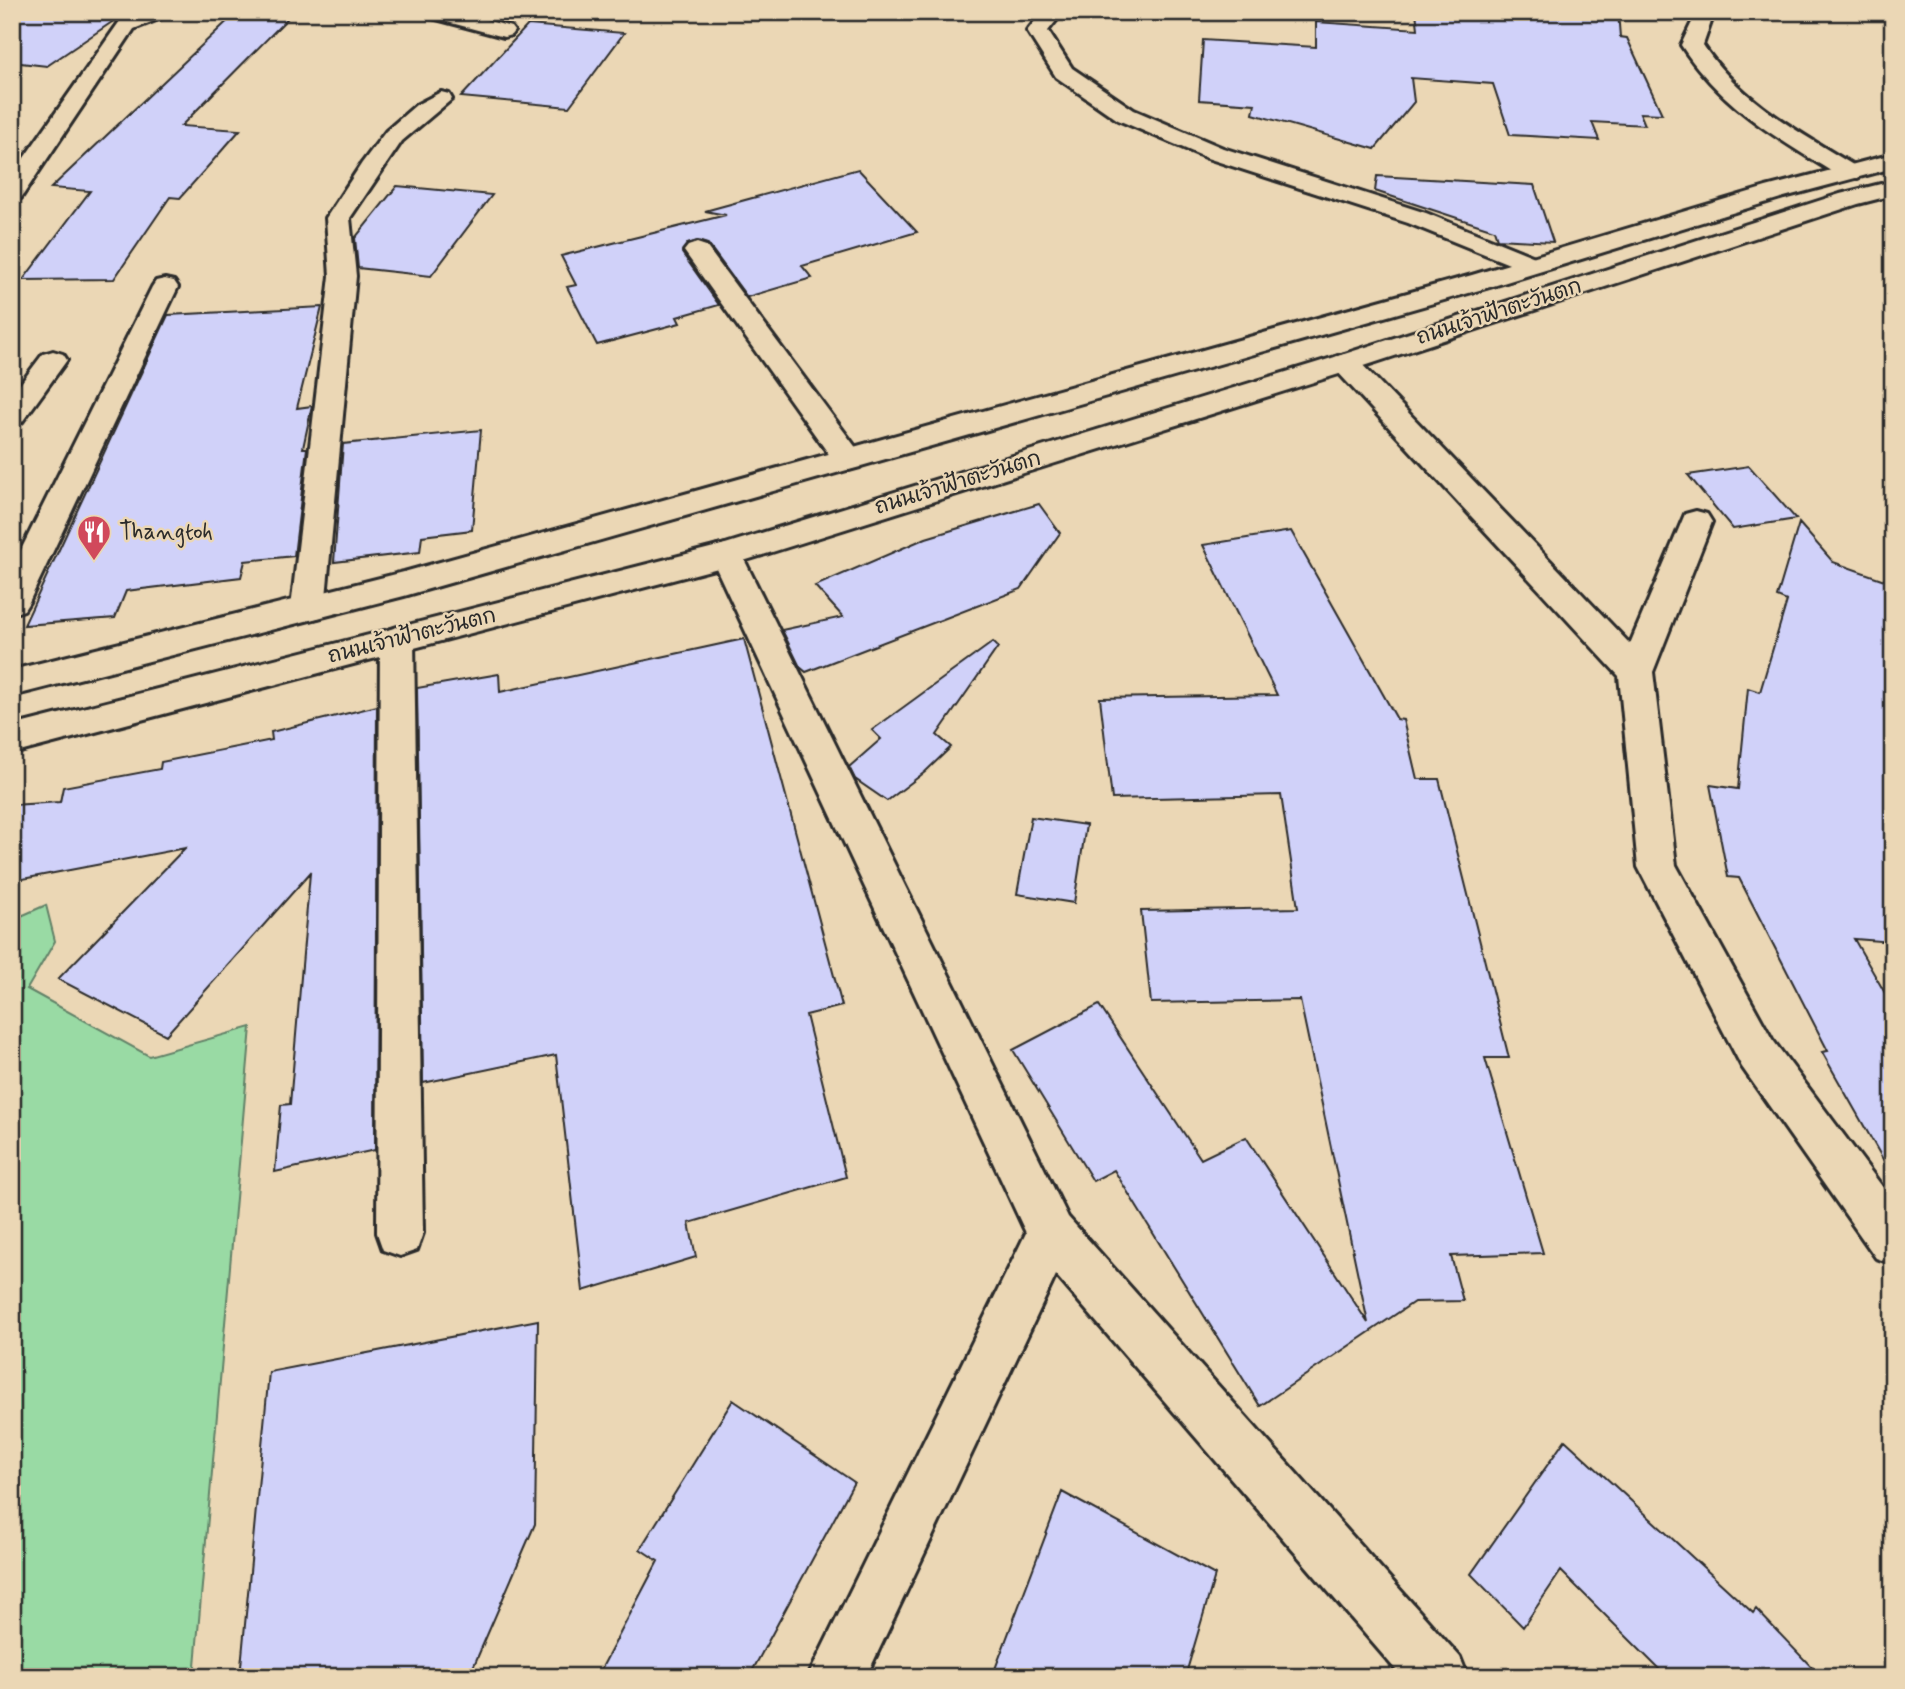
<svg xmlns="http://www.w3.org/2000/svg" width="1905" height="1689" font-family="Mynerve,'Playpen Sans Thai',sans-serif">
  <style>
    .green { fill: #99daa4; stroke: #628268; stroke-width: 2 }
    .building { fill: #d0d1f9; stroke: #2b2b2b; stroke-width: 2 }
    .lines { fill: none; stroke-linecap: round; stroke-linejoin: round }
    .minor-casing { stroke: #2b2b2b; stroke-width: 6 }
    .major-casing { stroke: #2b2b2b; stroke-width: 6 }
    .minor { fill: #ebd7b5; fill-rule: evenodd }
    .major { fill: #ebd7b5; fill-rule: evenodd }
    .labels { text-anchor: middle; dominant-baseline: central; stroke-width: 5; stroke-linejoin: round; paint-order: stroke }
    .far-street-label { font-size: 21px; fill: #2b2b2b; stroke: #ebd7b5 }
    .poi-label { font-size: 24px; fill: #2b2b2b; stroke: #ebd7b5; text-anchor: start }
  </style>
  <rect width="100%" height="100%" fill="#ebd7b5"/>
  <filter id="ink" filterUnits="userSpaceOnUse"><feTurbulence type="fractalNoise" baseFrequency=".0143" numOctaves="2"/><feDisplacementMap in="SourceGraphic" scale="14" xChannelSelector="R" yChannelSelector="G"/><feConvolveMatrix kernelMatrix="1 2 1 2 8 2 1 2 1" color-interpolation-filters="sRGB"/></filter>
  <g filter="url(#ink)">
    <path class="green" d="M46,905L55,941L27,989L149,1056L251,1027L194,1677H12V920Z"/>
    <path class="building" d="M12,12H52L115,20L47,66L12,62Z
      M237,12H281L287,19L181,126L240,130L180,198L170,197L114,279L23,280L90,191L51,188Z
      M1416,12L1496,17L1495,12H1618L1620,37L1627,38L1662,114L1640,113L1645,125L1592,122L1599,140L1510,135L1493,84L1411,78L1414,102L1375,149L1253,114L1255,104L1199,100L1203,40L1316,47V22L1418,29Z
      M528,25L624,33L569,107L461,97Z
      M858,169L917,232L802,266L812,278L747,297L708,244L698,241L687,244L682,253L719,305L677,317L680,323L597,345L567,287L576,285L561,256L726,215L705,211Z
      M1377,176L1534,185L1553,242L1497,239L1494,230L1375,191Z
      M397,186L492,195L431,276L358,268L355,238Z
      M322,307L297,408L312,406L303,448H307L294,556L245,561L241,577L126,591L115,618L24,625L168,315Z
      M481,430L472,530L422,536L420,552L334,562L343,444Z
      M1749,466L1796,519L1733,529L1688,475Z
      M1039,504L1060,533L1021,589L806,672L800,667L782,630L843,617L815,586L926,538Z
      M1799,523L1833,562L1893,583V942L1854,939L1893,1007V1177L1822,1052L1828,1051L1739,878L1728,877L1710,785L1738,789L1748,688L1760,692L1787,601L1777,597Z
      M1291,531L1397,719L1403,720L1417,779H1439L1509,1058H1485L1543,1253L1451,1256L1463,1301L1414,1302L1260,1406L1114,1170L1093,1181L1013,1050L1099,1005L1201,1159L1246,1137L1368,1323L1300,1000L1151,1003L1141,911L1298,908L1281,795L1112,799L1100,698L1277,695L1203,545Z
      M744,639L842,1006L806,1015L846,1177L689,1223L696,1257L583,1291L556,1055L423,1083L417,688L499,674L500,692Z
      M993,642L998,647L937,735L951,747L925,772L887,801L855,779L849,767L881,739L872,730Z
      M377,706L375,1150L275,1172L281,1105L290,1104L310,873L166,1035L58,979L185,848L12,881V805L60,802L63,787L160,769L161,762L272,740L271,732Z
      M1031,817L1086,825L1074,903L1017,894Z
      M538,1320L535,1524L469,1677H240L269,1372Z
      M733,1400L854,1482L749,1677H597L658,1561L640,1549Z
      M1565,1440L1753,1613L1756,1609L1821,1677H1667L1561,1571L1523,1627L1471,1574Z
      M1062,1492L1215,1575L1185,1677H992Z"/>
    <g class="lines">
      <g class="minor-casing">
        <path id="minor" d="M140,12H169L166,16L134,29L21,198L12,200V175L120,21Z
          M422,12H457L511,27L514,31L511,35L504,37L425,16Z
          M1042,12H1063L1048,31L1072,68L1134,110L1223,148L1426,213L1542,260L1546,265L1542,270L1533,273L1524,270L1408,223L1207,158L1118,120L1056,77L1027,31Z
          M1882,12H1893V19L1886,17Z
          M1701,16L1708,18L1711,22L1703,45C1741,102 1801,133 1858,168L1862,173L1858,178H1842C1779,139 1723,109 1681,45L1694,18Z
          M441,92L449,94L452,99L402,141L350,218L356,276L325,608L320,617L308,620L296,617L291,608L330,276L326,218L362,163L386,131L416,105Z
          M697,243L706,246L860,453L864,460L860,467L849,470L838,467L684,251L688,246Z
          M165,279L174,281L178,287L29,602L24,610L12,614V568L152,287L156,281Z
          M53,351L63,354L67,360L22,422L12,424V395L43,354Z
          M1345,354L1355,357L1630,644L1685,514L1696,511L1707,514L1712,522L1653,672L1676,865L1772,1039L1893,1201V1264L1876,1258L1742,1067L1638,867L1619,676L1335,369L1331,363L1335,357Z
          M726,544L737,547L742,555L1068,1217L1460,1657L1468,1677H1402L1056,1275L866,1677H808L1026,1233L710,555L715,547Z
          M397,627L409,631L414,640L423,1233L417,1250L400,1256L383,1250L377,1233L380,640L385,631Z"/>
      </g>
      <g class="major-casing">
        <path id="major" d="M1893,154V168L1784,197L1490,287L404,596L12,696V670L404,572L1472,275L1766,187Z
          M1893,181V195L1858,204L1355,369L737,563L12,754V726L722,545L1335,357L1840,194Z"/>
      </g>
      <use href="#minor" class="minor"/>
      <use href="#major" class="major"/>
    </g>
  </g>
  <defs>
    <g id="restaurant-pin" transform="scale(1.75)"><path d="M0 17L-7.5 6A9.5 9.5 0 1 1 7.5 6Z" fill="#d1495b" stroke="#ebd7b5"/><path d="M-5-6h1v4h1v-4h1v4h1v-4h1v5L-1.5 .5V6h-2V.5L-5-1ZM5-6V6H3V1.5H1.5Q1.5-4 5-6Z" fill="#fff"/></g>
  </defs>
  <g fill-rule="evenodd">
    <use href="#restaurant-pin" x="94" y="532"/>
  </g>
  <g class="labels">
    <g class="far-street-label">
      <text transform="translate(1499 312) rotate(-18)">ถนนเจ้าฟ้าตะวันตก</text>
      <text transform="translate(958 483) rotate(-17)">ถนนเจ้าฟ้าตะวันตก</text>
      <text transform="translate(412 636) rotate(-14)">ถนนเจ้าฟ้าตะวันตก</text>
    </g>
    <g class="poi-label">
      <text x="119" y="532">Thangtoh</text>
    </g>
  </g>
  <rect width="1905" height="1689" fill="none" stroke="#ebd7b5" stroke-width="42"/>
  <rect x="21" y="21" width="1863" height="1647" fill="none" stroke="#2b2b2b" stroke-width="2.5" filter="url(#ink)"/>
</svg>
